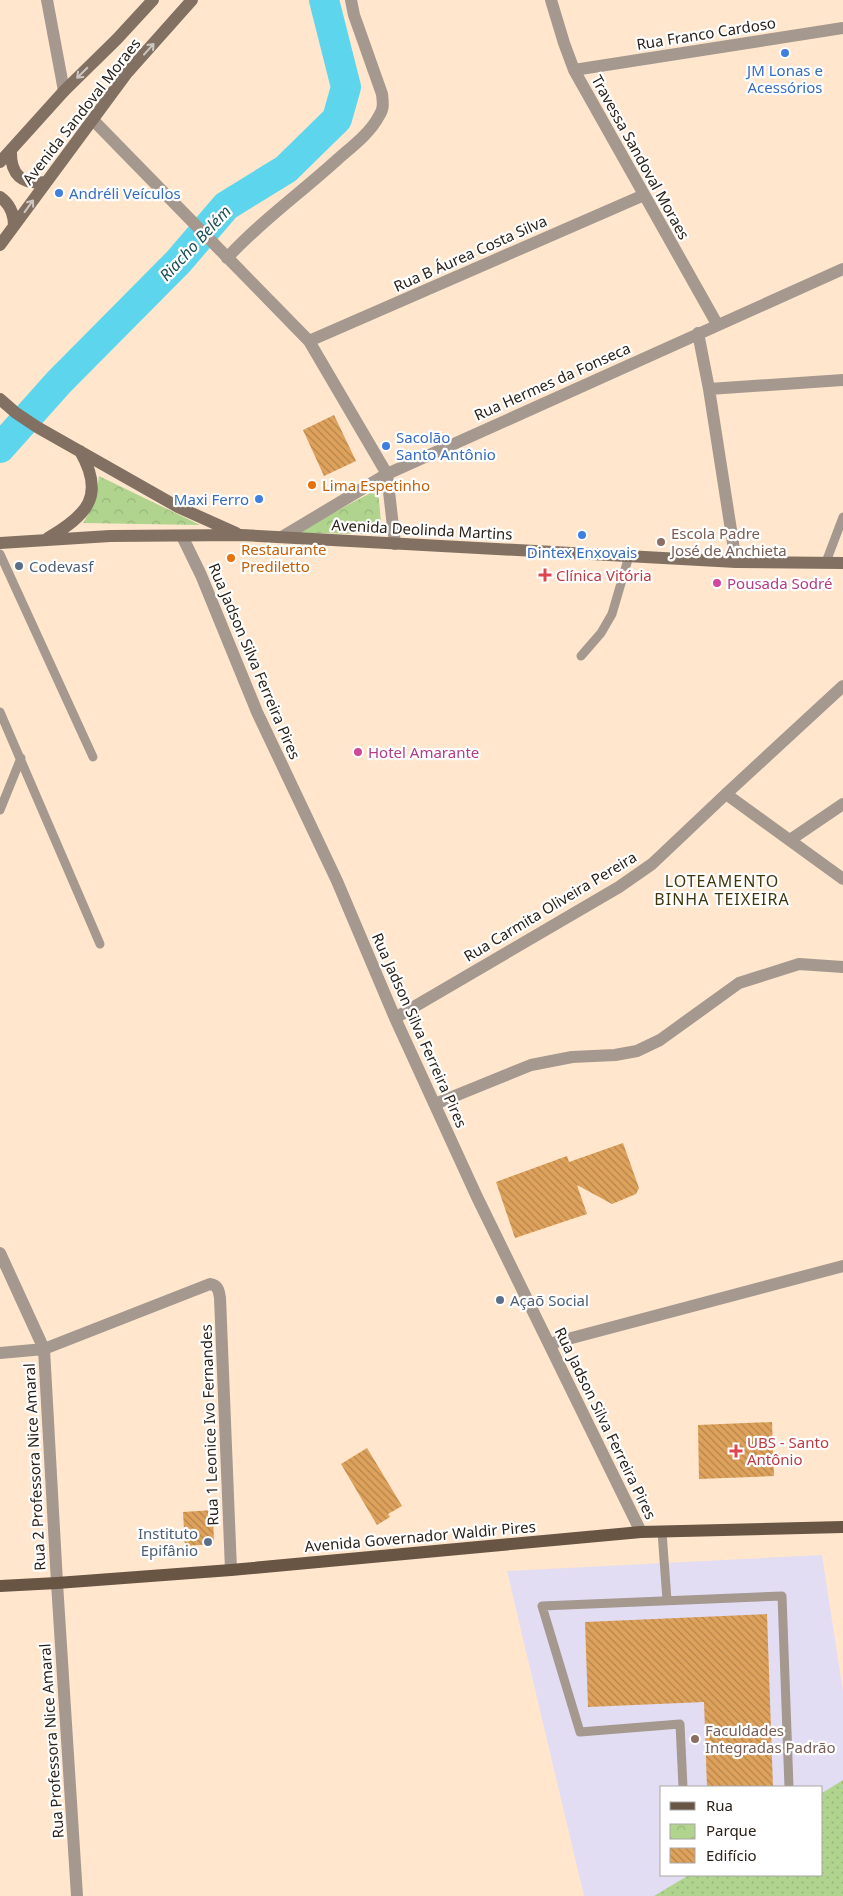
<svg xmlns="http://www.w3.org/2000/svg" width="843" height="1896" font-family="'Noto Sans',sans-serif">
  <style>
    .education { fill: #e2ddf3 }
    .grass { fill: url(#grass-dots) }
    .park { fill: url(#park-crowns) }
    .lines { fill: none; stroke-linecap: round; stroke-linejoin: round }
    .river { stroke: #5dd6ed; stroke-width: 30 }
    .building { fill: url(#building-back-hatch) }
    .lane { stroke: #a4988f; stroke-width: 9 }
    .street { stroke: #a4988f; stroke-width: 12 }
    .secondary { stroke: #827163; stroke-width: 12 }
    .primary { stroke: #695544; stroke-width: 12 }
    .oneway { stroke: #cdc6c1 }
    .shop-dot { fill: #3f7fe0; stroke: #fff; stroke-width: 2 }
    .food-dot { fill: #e8710a; stroke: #fff; stroke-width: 2 }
    .education-dot { fill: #8d6e63; stroke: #fff; stroke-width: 2 }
    .service-dot { fill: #5c6f8a; stroke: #fff; stroke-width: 2 }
    .health-dot { fill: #e0444e; stroke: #fff; stroke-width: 2 }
    .hotel-dot { fill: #d1479c; stroke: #fff; stroke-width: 2 }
    .labels { text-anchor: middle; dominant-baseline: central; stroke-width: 4.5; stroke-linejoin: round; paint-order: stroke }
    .street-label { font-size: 15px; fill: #2b2219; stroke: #fff }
    .shop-label { font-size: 15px; fill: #366cbe; stroke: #fff }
    .food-label { font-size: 15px; fill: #c56008; stroke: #fff; text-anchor: start }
    .education-label { font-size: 15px; fill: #785e54; stroke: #fff; text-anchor: start }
    .service-label { font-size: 15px; fill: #4e5e75; stroke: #fff; text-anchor: start }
    .health-label { font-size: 15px; fill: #be3a42; stroke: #fff; text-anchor: start }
    .hotel-label { font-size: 15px; fill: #b23c85; stroke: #fff; text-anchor: start }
    .water-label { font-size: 16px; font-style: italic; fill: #1a4f59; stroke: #fff }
    .neighbourhood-label { font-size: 16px; letter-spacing: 1px; fill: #40360c; stroke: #fff }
  </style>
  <defs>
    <pattern id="grass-dots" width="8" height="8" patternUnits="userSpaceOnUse" patternTransform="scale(1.25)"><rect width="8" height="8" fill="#b0d48e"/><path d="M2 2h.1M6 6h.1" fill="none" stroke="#98b67a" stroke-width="1.8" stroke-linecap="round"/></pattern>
    <pattern id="park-crowns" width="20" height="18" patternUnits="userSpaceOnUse" patternTransform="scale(1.25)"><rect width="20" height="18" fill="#b0d48e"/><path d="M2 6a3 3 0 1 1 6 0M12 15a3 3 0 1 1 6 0" fill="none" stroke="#98b67a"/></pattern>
    <pattern id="building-back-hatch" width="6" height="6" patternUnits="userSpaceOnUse" patternTransform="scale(1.25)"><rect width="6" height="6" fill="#dea25c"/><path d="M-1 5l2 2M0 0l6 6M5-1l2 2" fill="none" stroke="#b4844b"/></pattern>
  </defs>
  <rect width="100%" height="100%" fill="#ffe6cc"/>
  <path class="education" d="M822,1555L843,1692V1786L822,1798V1787H662V1875H692L656,1896H584L507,1571Z"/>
  <path class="grass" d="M843,1780V1896H654L689,1875H822V1793Z"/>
  <path class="park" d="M99,476L200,525L83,523C93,507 97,494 99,476Z
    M378,489L382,534L299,533V531Z"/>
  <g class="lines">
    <path class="river" d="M0,448L59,382L178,262L226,206L286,169L337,119L346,87L324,0"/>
  </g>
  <path class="building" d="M334,415L356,461L324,476L303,430Z
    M623,1143L639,1188L636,1194L612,1204L577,1185L587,1214L515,1238L496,1182L567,1156L569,1162Z
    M772,1422L774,1476L699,1479L698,1425Z
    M367,1448L402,1506L388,1514L390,1517L377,1525L341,1464Z
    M213,1510L214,1544L185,1546L183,1512Z
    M767,1614L773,1787H707L704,1702L588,1707L585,1622Z"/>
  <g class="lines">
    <path class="lane" d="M0,554L93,757
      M826,562L843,517
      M581,656L601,633L612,614L629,556
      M0,712L100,944
      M0,810L21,758
      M662,1532L667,1600
      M683,1787L680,1724L580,1732L542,1606L782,1596L789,1787"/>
    <path class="street" d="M47,0L64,91
      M551,0L564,43L574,70L717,324
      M574,70L843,28
      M93,120L309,341L387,474L395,544
      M227,258C261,221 302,192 339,158C353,146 370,133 379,116C384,109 383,103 382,94L354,15L351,0
      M698,333L709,389L736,562
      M309,341L644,195
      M709,389L843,380
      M182,536L201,575L257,712L337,881L395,1018L477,1197L641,1532
      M282,537L387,474L843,269
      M726,794L843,879
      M790,840L843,804
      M395,1018L619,887L652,864L726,794L843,686
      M435,1104L531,1065L572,1057L615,1055L637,1051L660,1040L739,983L799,964L843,967
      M0,1253L44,1349L57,1583L77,1896
      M549,1344L843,1266
      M0,1353L44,1349L210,1284C218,1285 219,1291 220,1298L231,1570"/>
    <path class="secondary" d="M11,150C10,175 22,185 46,182
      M0,162L64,91L117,39L153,0
      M0,197C10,204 14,214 14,226
      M0,245L127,73L192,0
      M0,399L16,413L37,427L178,507L236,533
      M48,538C87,515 106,496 80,451
      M0,543L110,536L241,535L736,562L843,563"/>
    <path class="primary" d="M0,1586L57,1583L231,1570L641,1532L843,1527"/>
  </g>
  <defs><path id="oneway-shaft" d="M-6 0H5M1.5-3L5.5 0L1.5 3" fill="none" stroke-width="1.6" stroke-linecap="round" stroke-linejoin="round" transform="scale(1.25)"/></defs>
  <g class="oneway">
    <use href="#oneway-shaft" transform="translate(149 49) rotate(-48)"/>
    <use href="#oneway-shaft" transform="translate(82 73) rotate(135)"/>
    <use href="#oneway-shaft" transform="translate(29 206) rotate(-54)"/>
  </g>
  <g class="shop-dot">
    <circle cx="785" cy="53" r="5"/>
    <circle cx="59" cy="193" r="5"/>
    <circle cx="386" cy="446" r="5"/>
    <circle cx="259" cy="499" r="5"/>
    <circle cx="582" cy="535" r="5"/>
  </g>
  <g class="food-dot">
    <circle cx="312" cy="485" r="5"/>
    <circle cx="231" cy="558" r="5"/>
  </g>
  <g class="education-dot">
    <circle cx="661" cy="542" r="5"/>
    <circle cx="695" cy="1739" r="5"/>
  </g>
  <g class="service-dot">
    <circle cx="19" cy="566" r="5"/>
    <circle cx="500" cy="1300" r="5"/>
    <circle cx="208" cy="1542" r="5"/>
  </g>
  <g class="health-dot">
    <path d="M542.5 567.5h5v5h5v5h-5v5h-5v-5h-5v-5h5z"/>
    <path d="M733.5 1443.5h5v5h5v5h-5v5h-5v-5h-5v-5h5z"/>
  </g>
  <g class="hotel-dot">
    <circle cx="717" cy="583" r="5"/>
    <circle cx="358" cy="752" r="5"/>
  </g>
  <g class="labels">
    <g class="street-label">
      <text transform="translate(706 33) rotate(-9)">Rua Franco Cardoso</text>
      <text transform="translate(81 111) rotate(-52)">Avenida Sandoval Moraes</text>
      <text transform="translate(641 157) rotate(61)">Travessa Sandoval Moraes</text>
      <text transform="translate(470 253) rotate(-24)">Rua B Áurea Costa Silva</text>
      <text transform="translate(552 381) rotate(-24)">Rua Hermes da Fonseca</text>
      <text transform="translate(422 529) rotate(3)">Avenida Deolinda Martins</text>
      <text transform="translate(255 661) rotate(67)">Rua Jadson Silva Ferreira Pires</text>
      <text transform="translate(550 906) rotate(-31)">Rua Carmita Oliveira Pereira</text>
      <text transform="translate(420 1030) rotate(66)">Rua Jadson Silva Ferreira Pires</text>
      <text transform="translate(606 1423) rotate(64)">Rua Jadson Silva Ferreira Pires</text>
      <text transform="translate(209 1425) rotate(-92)">Rua 1 Leonice Ivo Fernandes</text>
      <text transform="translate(34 1467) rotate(-93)">Rua 2 Professora Nice Amaral</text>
      <text transform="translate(420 1536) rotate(-5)">Avenida Governador Waldir Pires</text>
      <text transform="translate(51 1741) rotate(-94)">Rua Professora Nice Amaral</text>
    </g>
    <g class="shop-label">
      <text x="785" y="70">JM Lonas e<tspan x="785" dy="17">Acessórios</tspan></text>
      <text x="69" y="193" text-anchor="start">Andréli Veículos</text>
      <text x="396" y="437" text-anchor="start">Sacolão<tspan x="396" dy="17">Santo Antônio</tspan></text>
      <text x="249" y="499" text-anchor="end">Maxi Ferro</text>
      <text x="582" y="552">Dintex Enxovais</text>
    </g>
    <g class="food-label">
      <text x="322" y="485">Lima Espetinho</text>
      <text x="241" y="549">Restaurante<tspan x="241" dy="17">Prediletto</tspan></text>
    </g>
    <g class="education-label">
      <text x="671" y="533">Escola Padre<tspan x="671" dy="17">José de Anchieta</tspan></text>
      <text x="705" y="1730">Faculdades<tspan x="705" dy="17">Integradas Padrão</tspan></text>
    </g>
    <g class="service-label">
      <text x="29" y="566">Codevasf</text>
      <text x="510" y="1300">Açaõ Social</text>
      <text x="198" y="1533" text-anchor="end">Instituto<tspan x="198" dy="17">Epifânio</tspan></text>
    </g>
    <g class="health-label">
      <text x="556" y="575">Clínica Vitória</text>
      <text x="747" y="1442">UBS - Santo<tspan x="747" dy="17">Antônio</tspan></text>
    </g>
    <g class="hotel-label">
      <text x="727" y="583">Pousada Sodré</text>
      <text x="368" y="752">Hotel Amarante</text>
    </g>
    <g class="water-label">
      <text transform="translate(195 243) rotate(-47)">Riacho Belém</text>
    </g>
    <g class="neighbourhood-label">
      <text x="722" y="881">LOTEAMENTO<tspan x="722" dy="18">BINHA TEIXEIRA</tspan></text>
    </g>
  </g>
  <rect x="660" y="1786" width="162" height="90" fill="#ffffff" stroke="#aaa7a3"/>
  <rect x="670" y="1802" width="25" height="8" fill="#695544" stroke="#aaa7a3"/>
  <text x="706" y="1811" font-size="15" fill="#2b2219">Rua</text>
  <rect x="670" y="1824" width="25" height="15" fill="url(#park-crowns)" stroke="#aaa7a3"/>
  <text x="706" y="1836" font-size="15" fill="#2b2219">Parque</text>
  <rect x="670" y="1848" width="25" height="15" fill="url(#building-back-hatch)" stroke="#aaa7a3"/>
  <text x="706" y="1861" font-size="15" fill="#2b2219">Edifício</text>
</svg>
